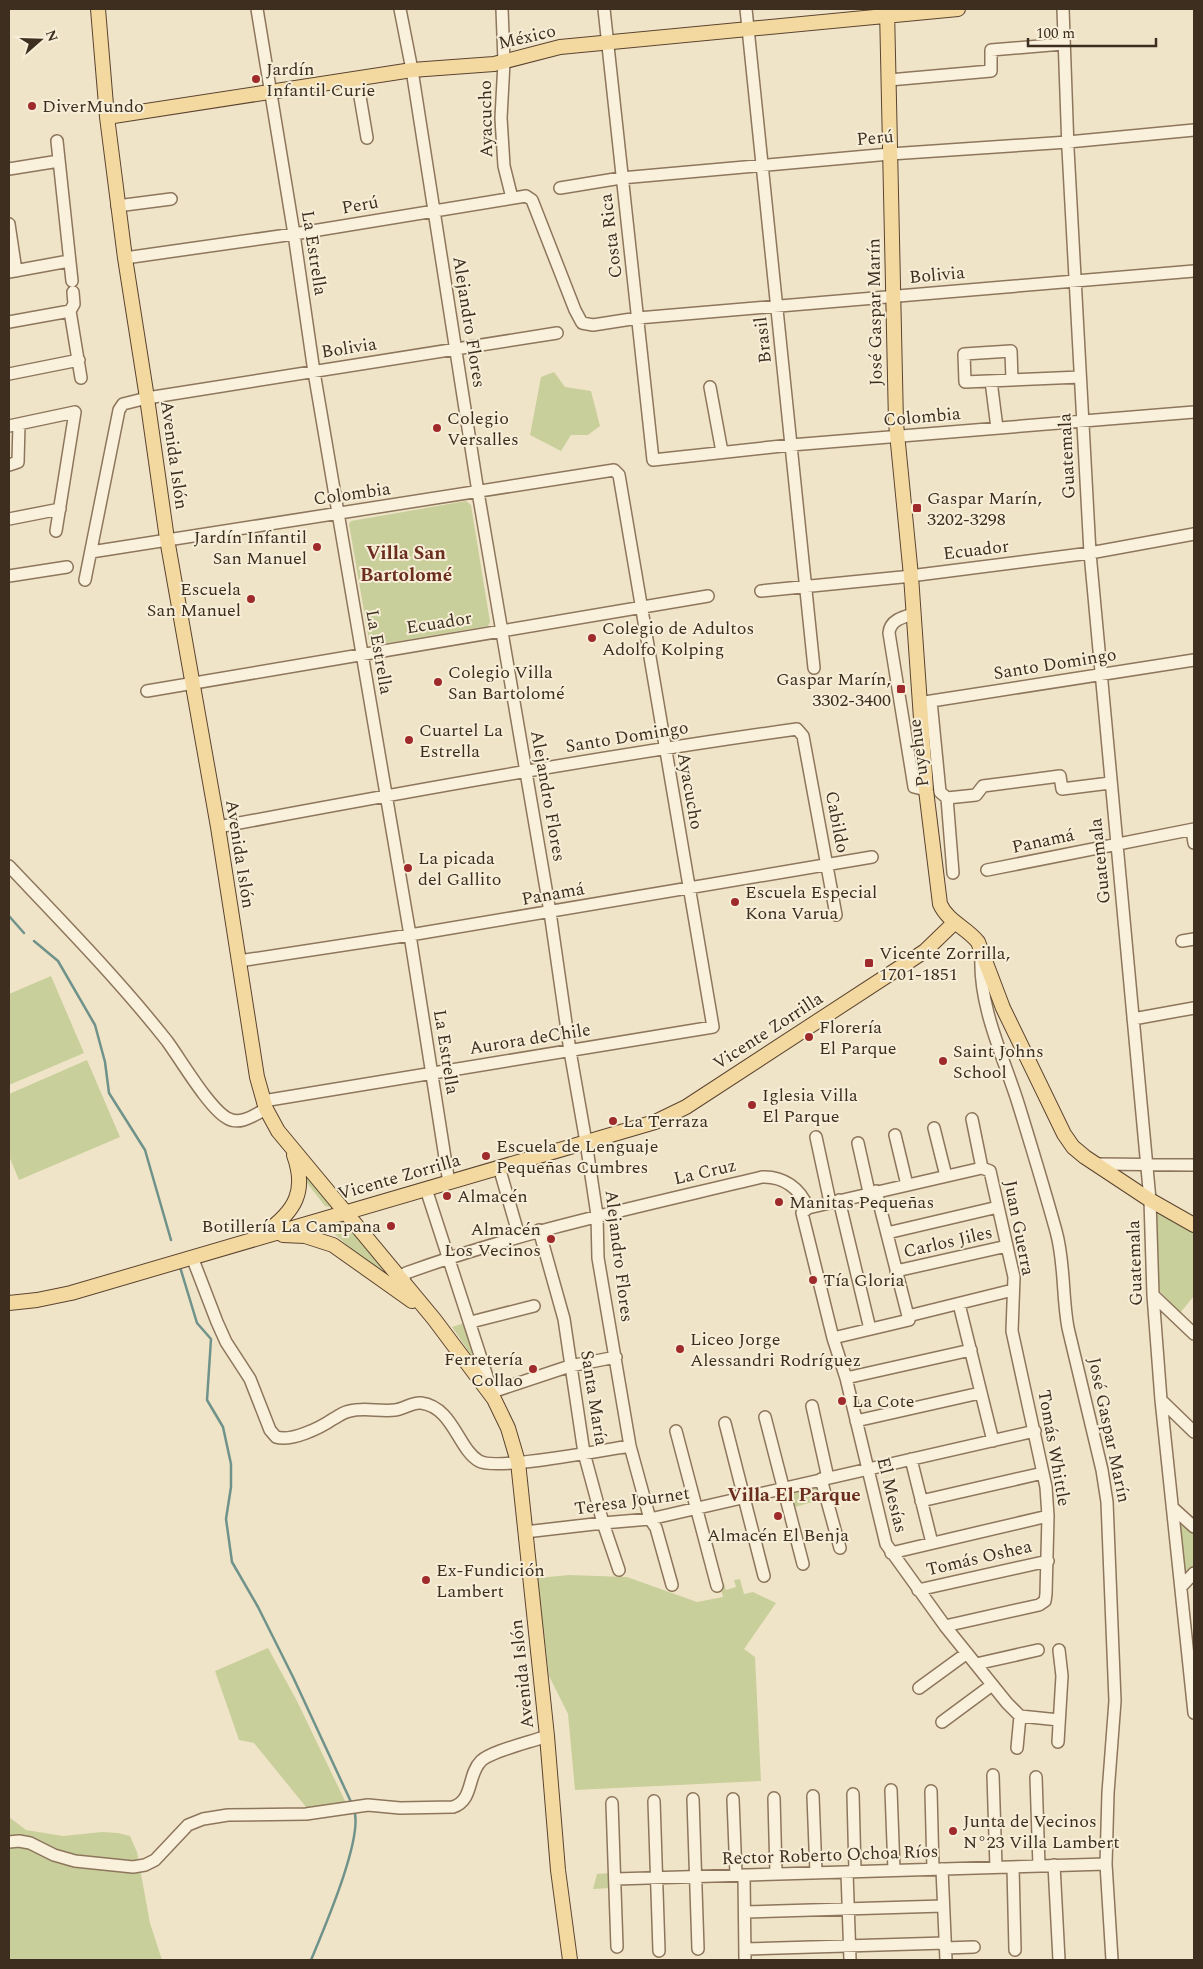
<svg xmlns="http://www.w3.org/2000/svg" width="1203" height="1969" font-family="Spectral,serif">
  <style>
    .green { fill: #c9cf9b }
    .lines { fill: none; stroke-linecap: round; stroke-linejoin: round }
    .stream { stroke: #6f938a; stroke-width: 2.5 }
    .minor-casing { stroke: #8d765c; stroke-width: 14 }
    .major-casing { stroke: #5b4430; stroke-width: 16 }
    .minor { stroke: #faf1dc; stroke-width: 11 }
    .major { stroke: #f3d9a0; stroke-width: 14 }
    .poi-dot { fill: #9e2a2b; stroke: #f7eed8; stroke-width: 2 }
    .labels { text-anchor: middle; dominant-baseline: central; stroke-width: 4; stroke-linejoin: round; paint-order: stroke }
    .street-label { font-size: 18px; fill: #3d2e20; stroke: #f7eed8 }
    .poi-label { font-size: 18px; fill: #3d2e20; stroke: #f7eed8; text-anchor: start }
    .neighbourhood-label { font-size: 19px; font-weight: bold; fill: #6b2e1e; stroke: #f7eed8 }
  </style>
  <rect width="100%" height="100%" fill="#f0e4c8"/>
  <path class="green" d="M554,372L565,387L591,391L600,426L588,435H571L561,451L530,435L541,377Z
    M466,501L471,505L490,622L488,626L370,646L349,524L351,521Z
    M51,976L84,1053L9,1085V994Z
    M87,1060L120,1137L19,1180L9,1156V1094Z
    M302,1172L337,1209L325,1206L307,1183Z
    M1153,1206L1194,1230V1296L1180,1313L1159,1290Z
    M343,1222C356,1236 380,1255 384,1275L371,1267L328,1228Z
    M467,1322L480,1368L452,1327Z
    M821,1479L826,1498L788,1509L782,1489Z
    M1182,1525L1194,1533V1566L1189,1571L1185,1570L1184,1568L1180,1528Z
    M569,1575L627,1577L697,1602L723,1597L720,1584L724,1583L726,1590L736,1587L734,1580L740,1579L744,1594L753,1592L776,1603L744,1649L755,1657L761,1781L575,1790L568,1714L549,1676L537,1578Z
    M268,1648L297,1701L346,1803L333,1808L306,1807L254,1743L239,1740L215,1671Z
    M9,1817L26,1830L63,1836L102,1832L118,1833L130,1836L137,1852L150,1923L162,1960H9Z
    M611,1873V1888L593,1889L597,1874Z"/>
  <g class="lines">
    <path class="stream" d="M9,916L24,933
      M34,941L58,961L95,1025L105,1062L109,1093L145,1150L171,1240
      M180,1267L197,1323L211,1339L207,1400L223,1427L231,1464V1487L226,1519L232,1562L258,1607L293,1677L352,1804
      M311,1960C323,1931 364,1837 354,1810"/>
    <g class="minor-casing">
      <path id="minor" d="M257,9L294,234L314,372L410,935L449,1183
        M400,9L412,70L478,492L550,912L570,1051L586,1142L597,1215L598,1258L630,1446L650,1519L656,1528L672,1585
        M502,9L504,62L501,118L504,166L512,198
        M604,9L653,460L791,445L1194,412
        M746,9L814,668
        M1063,9L1068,149L1090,553L1150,1200L1153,1295L1161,1400L1194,1713
        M357,79L367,138
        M889,80L991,71V50L1063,44
        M57,141L72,281
        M9,169L59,161
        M560,188L621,178L890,154L1068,142L1194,130
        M117,206L171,199
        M9,224L16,271
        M125,258L294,234L526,196L532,200L575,310L582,323L593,325L638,318L1194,271
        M9,272L69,261
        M73,292L74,304L70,311L81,378
        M9,322L70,311
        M9,374L79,360
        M1012,380L1011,351L964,354L965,382L1080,377
        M991,381L997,428
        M710,387L722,452
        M9,426L75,412L56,531
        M9,465L18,462L19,424
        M9,519L60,509
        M91,552L614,470L619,475L713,1027L263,1101
        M9,576L67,567
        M85,580L119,410L123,404L147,398L557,333
        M761,591L902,577L1090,553L1194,534
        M914,614C903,617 890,620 889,633L914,787L926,790
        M147,691L708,596
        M931,701L940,792L947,798L976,795L983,786L1060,776L1062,789L1110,783
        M925,702L1194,660
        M947,798L953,873
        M218,827C410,791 603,756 797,729L803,736L836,915
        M1192,830L1194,843
        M9,866C63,923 118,979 167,1041C181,1060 209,1108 227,1118C240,1126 254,1115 266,1109
        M987,870L1194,829
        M1182,941L1194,939
        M981,957C979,1007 1003,1056 1018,1103C1031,1145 1044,1188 1056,1231C1065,1263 1062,1296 1068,1328L1102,1470L1107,1502L1115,1701L1108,1793L1106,1864L1112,1960
        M239,961L410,935L872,857
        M1133,1019L1194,1008
        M934,1128L946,1176
        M895,1135L907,1185
        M816,1137L830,1202
        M858,1143L869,1192
        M1097,1164L1194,1165
        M499,1167L519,1236
        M426,1189L492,1392
        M839,1200L870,1329
        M808,1208L802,1213L833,1338L846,1378L886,1544L945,1626L1007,1703L1020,1716L1059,1720
        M808,1208L982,1168
        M539,1230L564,1319L584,1453L603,1523L619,1570
        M887,1233L998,1207
        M192,1257L217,1322L226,1342L250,1379L270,1430L276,1437C291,1442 320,1428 333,1419C339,1416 343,1412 350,1411C364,1407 380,1412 395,1410C404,1409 412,1402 421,1403C453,1407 458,1449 479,1461C495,1471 605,1450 630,1446
        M896,1271L1007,1246
        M403,1281L406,1273C522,1231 642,1206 762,1177C783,1176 800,1188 808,1208
        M1153,1295L1194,1334
        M959,1304L993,1441
        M908,1316L1013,1290
        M471,1322L534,1306
        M833,1338L909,1320L876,1191
        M846,1378L971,1350
        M492,1392L570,1366L616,1357
        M1161,1400L1194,1432
        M812,1406L828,1478
        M765,1417L803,1564
        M856,1421L980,1393
        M725,1423L764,1576
        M676,1431L717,1586
        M911,1459L932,1543
        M821,1479L840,1548
        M921,1501L1043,1473
        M1173,1508L1194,1527
        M525,1532L603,1523L650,1519L1035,1431
        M891,1553L1048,1516
        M1181,1587L1194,1573
        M918,1590L1048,1561
        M945,1626L1039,1605L1045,1601L1046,1594L1048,1516L1046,1487L1012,1331L1014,1277L990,1171L982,1168L972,1119
        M976,1664L1038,1650
        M919,1688L967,1653
        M942,1722L992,1685
        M1058,1742L1062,1676L1059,1650
        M1017,1748L1020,1716
        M993,1775L996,1867
        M1036,1777L1039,1866
        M891,1790L894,1870
        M931,1791L933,1869
        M853,1794L855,1871
        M813,1796L816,1873
        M774,1798L776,1874
        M693,1799L698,1949
        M733,1799L736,1875
        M654,1801L659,1951
        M612,1803L617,1947
        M9,1842L19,1841L30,1843L54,1855L75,1861L133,1867L145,1865L155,1860L188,1825L203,1819L228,1815L306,1814L368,1805L400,1808L453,1807C474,1800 467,1775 481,1761C491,1751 531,1742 547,1736
        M1054,1865L1059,1960
        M1013,1867L1015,1950
        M942,1869L946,1960
        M847,1872L850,1960
        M744,1875L745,1960
        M615,1879L1106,1864
        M745,1912L943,1906
        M945,1948L974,1947
        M745,1949L945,1943"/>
    </g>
    <g class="major-casing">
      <path id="major" d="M98,9L107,117L125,258L147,398L167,539L218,827L257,1077L266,1109L278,1131L434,1319L494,1399L508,1428L518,1462L547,1736L558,1870L570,1960
        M887,9L896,423L911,576L926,790L940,904C948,922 966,927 978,942L1003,1008L1064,1134L1073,1147L1085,1157L1150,1200L1194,1225
        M107,117L412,70L494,64L560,47L958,9
        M266,1232C295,1211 307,1191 294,1155
        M283,1235L305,1236L333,1245L412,1301
        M9,1303L37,1300L71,1293L655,1122L686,1107L925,951L954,923"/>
    </g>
    <use href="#minor" class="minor"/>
    <use href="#major" class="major"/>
  </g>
  <g class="poi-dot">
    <circle cx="256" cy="79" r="5"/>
    <circle cx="32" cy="106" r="5"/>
    <circle cx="437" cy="428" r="5"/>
    <rect x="912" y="503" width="10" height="10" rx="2.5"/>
    <circle cx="317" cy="547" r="5"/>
    <circle cx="251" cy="599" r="5"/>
    <circle cx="592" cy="638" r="5"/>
    <circle cx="438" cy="682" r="5"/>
    <rect x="896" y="684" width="10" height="10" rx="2.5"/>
    <circle cx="409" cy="740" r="5"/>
    <circle cx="408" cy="868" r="5"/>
    <circle cx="735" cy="902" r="5"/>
    <rect x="864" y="958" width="10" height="10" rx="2.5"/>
    <circle cx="809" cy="1037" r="5"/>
    <circle cx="943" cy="1061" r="5"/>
    <circle cx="752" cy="1105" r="5"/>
    <circle cx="613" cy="1121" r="5"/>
    <circle cx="486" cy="1156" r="5"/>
    <circle cx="447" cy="1196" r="5"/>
    <circle cx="779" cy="1202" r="5"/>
    <circle cx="391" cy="1226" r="5"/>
    <circle cx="551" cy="1239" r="5"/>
    <circle cx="813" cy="1280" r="5"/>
    <circle cx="680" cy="1349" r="5"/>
    <circle cx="533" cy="1369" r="5"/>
    <circle cx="842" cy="1401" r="5"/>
    <circle cx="778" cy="1516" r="5"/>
    <circle cx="426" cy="1580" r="5"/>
    <circle cx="953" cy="1831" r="5"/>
  </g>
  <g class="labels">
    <g class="street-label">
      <text transform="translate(527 37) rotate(-13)">México</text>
      <text transform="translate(486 119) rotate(-91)">Ayacucho</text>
      <text transform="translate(875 138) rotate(-5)">Perú</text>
      <text transform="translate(360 205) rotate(-10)">Perú</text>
      <text transform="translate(611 236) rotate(-97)">Costa Rica</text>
      <text transform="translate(314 253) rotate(81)">La Estrella</text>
      <text transform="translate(937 275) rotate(-5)">Bolivia</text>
      <text transform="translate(875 312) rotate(-91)">José Gaspar Marín</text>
      <text transform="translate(469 322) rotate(81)">Alejandro Flores</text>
      <text transform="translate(763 340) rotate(-96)">Brasil</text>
      <text transform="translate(349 348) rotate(-9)">Bolivia</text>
      <text transform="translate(922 417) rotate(-5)">Colombia</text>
      <text transform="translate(174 455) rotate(82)">Avenida Islón</text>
      <text transform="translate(1067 456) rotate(-93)">Guatemala</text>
      <text transform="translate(352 494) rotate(-8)">Colombia</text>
      <text transform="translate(976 550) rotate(-7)">Ecuador</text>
      <text transform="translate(439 623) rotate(-9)">Ecuador</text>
      <text transform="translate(379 652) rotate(80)">La Estrella</text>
      <text transform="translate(1055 664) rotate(-9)">Santo Domingo</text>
      <text transform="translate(627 737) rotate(-9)">Santo Domingo</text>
      <text transform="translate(919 753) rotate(-97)">Puyehue</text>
      <text transform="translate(690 791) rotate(80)">Ayacucho</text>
      <text transform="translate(548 796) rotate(80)">Alejandro Flores</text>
      <text transform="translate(837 822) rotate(79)">Cabildo</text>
      <text transform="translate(1043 841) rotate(-12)">Panamá</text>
      <text transform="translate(240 854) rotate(81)">Avenida Islón</text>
      <text transform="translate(1100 861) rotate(-96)">Guatemala</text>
      <text transform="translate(553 894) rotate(-10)">Panamá</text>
      <text transform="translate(768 1031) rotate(-33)">Vicente Zorrilla</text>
      <text transform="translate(530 1039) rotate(-9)">Aurora deChile</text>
      <text transform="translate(446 1052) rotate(81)">La Estrella</text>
      <text transform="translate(705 1172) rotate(-13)">La Cruz</text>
      <text transform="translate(399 1177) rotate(-16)">Vicente Zorrilla</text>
      <text transform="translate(1019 1228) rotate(79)">Juan Guerra</text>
      <text transform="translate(948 1242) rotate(-13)">Carlos Jiles</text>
      <text transform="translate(619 1256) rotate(83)">Alejandro Flores</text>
      <text transform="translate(1135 1263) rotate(-92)">Guatemala</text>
      <text transform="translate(594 1398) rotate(81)">Santa María</text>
      <text transform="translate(1109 1430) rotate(78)">José Gaspar Marín</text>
      <text transform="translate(1054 1448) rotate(80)">Tomás Whittle</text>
      <text transform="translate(892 1495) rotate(76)">El Mesías</text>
      <text transform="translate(632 1501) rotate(-8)">Teresa Journet</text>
      <text transform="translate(979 1558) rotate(-13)">Tomás Oshea</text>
      <text transform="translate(522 1674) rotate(-96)">Avenida Islón</text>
      <text transform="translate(830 1855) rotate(-2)">Rector Roberto Ochoa Ríos</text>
    </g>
    <g class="poi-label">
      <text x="266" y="69">Jardín<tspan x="266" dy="21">Infantil Curie</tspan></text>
      <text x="42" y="106">DiverMundo</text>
      <text x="447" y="418">Colegio<tspan x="447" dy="21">Versalles</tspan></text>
      <text x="927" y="498">Gaspar Marín,<tspan x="927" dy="21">3202-3298</tspan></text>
      <text x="307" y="537" text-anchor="end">Jardín Infantil<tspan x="307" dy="21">San Manuel</tspan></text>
      <text x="241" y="589" text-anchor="end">Escuela<tspan x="241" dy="21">San Manuel</tspan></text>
      <text x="602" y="628">Colegio de Adultos<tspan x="602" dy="21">Adolfo Kolping</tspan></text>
      <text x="448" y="672">Colegio Villa<tspan x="448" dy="21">San Bartolomé</tspan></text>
      <text x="891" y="679" text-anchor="end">Gaspar Marín,<tspan x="891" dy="21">3302-3400</tspan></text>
      <text x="419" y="730">Cuartel La<tspan x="419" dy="21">Estrella</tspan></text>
      <text x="418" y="858">La picada<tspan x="418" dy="21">del Gallito</tspan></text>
      <text x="745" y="892">Escuela Especial<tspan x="745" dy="21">Kona Varua</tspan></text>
      <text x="879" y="953">Vicente Zorrilla,<tspan x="879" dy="21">1701-1851</tspan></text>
      <text x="819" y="1027">Florería<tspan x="819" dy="21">El Parque</tspan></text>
      <text x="953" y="1051">Saint Johns<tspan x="953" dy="21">School</tspan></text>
      <text x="762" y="1095">Iglesia Villa<tspan x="762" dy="21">El Parque</tspan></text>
      <text x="623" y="1121">La Terraza</text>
      <text x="496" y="1146">Escuela de Lenguaje<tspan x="496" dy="21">Pequeñas Cumbres</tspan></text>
      <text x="457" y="1196">Almacén</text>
      <text x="789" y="1202">Manitas Pequeñas</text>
      <text x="381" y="1226" text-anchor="end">Botillería La Campana</text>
      <text x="541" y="1229" text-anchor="end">Almacén<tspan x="541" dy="21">Los Vecinos</tspan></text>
      <text x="823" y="1280">Tía Gloria</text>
      <text x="690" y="1339">Liceo Jorge<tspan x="690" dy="21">Alessandri Rodríguez</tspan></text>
      <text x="523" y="1359" text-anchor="end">Ferretería<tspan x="523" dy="21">Collao</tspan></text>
      <text x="852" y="1401">La Cote</text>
      <text x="778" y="1535" text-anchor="middle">Almacén El Benja</text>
      <text x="436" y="1570">Ex-Fundición<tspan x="436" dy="21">Lambert</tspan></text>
      <text x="963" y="1821">Junta de Vecinos<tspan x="963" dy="21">N°23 Villa Lambert</tspan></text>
    </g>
    <g class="neighbourhood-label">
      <text x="406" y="553">Villa San<tspan x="406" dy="22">Bartolomé</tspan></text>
      <text x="794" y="1495">Villa El Parque</text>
    </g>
  </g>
  <rect width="1203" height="1969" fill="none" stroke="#3d2e20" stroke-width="20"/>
  <g transform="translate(40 40) rotate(70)" stroke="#f7eed8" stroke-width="4" paint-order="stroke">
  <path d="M0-4L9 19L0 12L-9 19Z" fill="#3d2e20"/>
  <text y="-8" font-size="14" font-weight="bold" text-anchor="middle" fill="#3d2e20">N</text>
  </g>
  <path d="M1028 38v8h128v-8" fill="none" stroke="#3d2e20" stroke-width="2.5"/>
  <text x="1036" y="38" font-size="15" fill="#3d2e20" stroke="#f7eed8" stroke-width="4" paint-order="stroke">100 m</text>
</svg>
